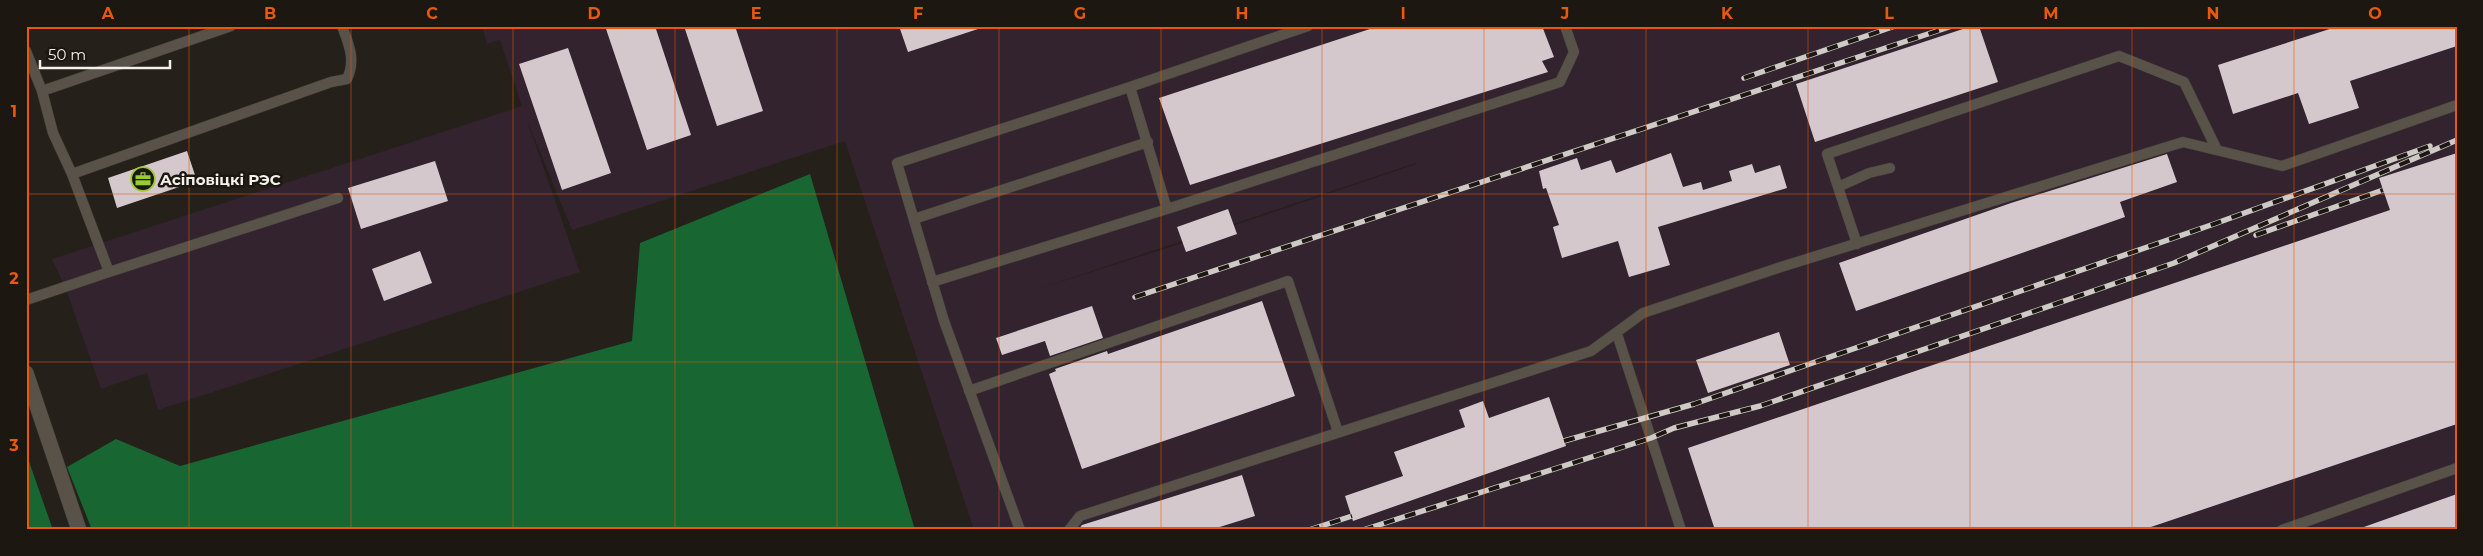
<svg xmlns="http://www.w3.org/2000/svg" width="2483" height="556" font-family="Montserrat,sans-serif">
  <style>
    .industrial { fill: #32232e; fill-rule: evenodd }
    .forest { fill: #186632 }
    .building { fill: #d4c8cd }
    .lines { fill: none; stroke-linecap: round; stroke-linejoin: round }
    .service-casing { stroke: #413d37; stroke-width: 11 }
    .minor-casing { stroke: #413d37; stroke-width: 16 }
    .service { stroke: #585249; stroke-width: 10 }
    .minor { stroke: #585249; stroke-width: 15 }
    .rail-casing { stroke: #cecac5; stroke-width: 5.5 }
    .rail { stroke: #1c1710; stroke-width: 4; stroke-dasharray: 11; stroke-linecap: butt }
    .grid { fill: none; stroke: #e8590c; stroke-width: 1; stroke-opacity: 0.55 }
    .labels { text-anchor: middle; dominant-baseline: central; stroke-width: 5; stroke-linejoin: round; paint-order: stroke }
    .poi-label { font-size: 15px; font-weight: bold; fill: #f4f0eb; stroke: #1c1710; text-anchor: start }
    .neatline { fill: none; stroke: #e8590c; stroke-width: 2 }
    .grid-label { font-size: 16px; text-anchor: middle; font-weight: bold; fill: #e8590c }
  </style>
  <rect width="100%" height="100%" fill="#252019"/>
  <path class="industrial" d="M482,26H2457V530H974L845,141L572,230L527,120L580,272L158,410L147,373L101,389L65,287L52,259L522,106L500,40L487,44ZM1416,164L1182,243L1038,289L1416,163Z"/>
  <path class="forest" d="M810,174L915,530H92L67,467L116,439L180,466L632,341L640,243Z
    M26,453L53,530H26Z"/>
  <path class="building" d="M605,26H655L691,135L647,150Z
    M684,26H735L763,111L717,126Z
    M899,26H977L978,29L908,52Z
    M1379,26H1542L1554,57L1542,61L1548,72L1190,185L1159,98Z
    M1972,26H1979L1998,82L1815,142L1796,84Z
    M2339,26H2457V46L2350,81L2359,108L2309,124L2298,93L2233,114L2218,65Z
    M568,48L611,173L562,190L519,64Z
    M187,151L197,181L117,208L108,178Z
    M1671,153L1683,187L1701,182L1703,190L1732,181L1729,171L1752,164L1755,173L1780,165L1787,188L1658,227L1670,265L1629,277L1618,241L1562,258L1553,227L1559,225L1546,188L1543,189L1539,171L1577,158L1581,170L1611,160L1616,173Z
    M2457,153V424L2142,530H1715L1688,448L2390,210L2379,178Z
    M2167,154L2177,182L2120,202L2125,217L1856,311L1839,263L2011,203Z
    M435,161L448,201L361,229L348,188Z
    M1228,209L1237,234L1186,252L1177,227Z
    M420,251L432,283L384,301L372,269Z
    M1262,301L1295,396L1082,469L1049,374L1056,371L1055,369L1107,351L1108,354Z
    M1092,306L1103,338L1050,356L1045,341L1002,355L996,338Z
    M1779,332L1790,365L1708,393L1696,360Z
    M1549,397L1566,446L1353,521L1345,496L1403,476L1394,452L1465,427L1459,410L1483,401L1489,418Z
    M1242,475L1255,516L1210,530H1078L1082,525Z
    M2457,494V530H2362L2361,528Z"/>
  <g class="lines">
    <g class="service-casing">
      <path id="service" d="M26,51L42,91L53,133L72,174L109,272L338,198
        M1130,87L1308,26
        M42,91L231,26
        M72,174L331,82L347,79C356,60 349,45 342,26
        M1838,187L1869,173L1890,168
        M1167,209L1560,82L1574,52L1565,26
        M914,219L1148,142
        M1857,244L1827,154L2119,56L2184,82L2217,150
        M932,282L1167,209L1130,87L897,163L944,321L1020,530
        M26,300L109,272
        M1617,334L1681,530
        M969,391L1288,281L1338,432
        M1069,530L1080,516L1591,351L1643,313L1781,267L2183,142L2282,166L2457,105
        M2282,530L2457,468"/>
    </g>
    <g class="minor-casing">
      <path id="minor" d="M26,373L79,530"/>
    </g>
    <use href="#service" class="service"/>
    <use href="#minor" class="minor"/>
    <g class="rail-casing">
      <path id="rail" d="M1744,78L1895,26
        M2256,235L2383,190
        M1135,297L1952,26
        M1564,441L1694,404L2214,224L2430,146
        M1309,530L1352,516
        M1363,530L1651,438L1674,428L1760,406L2174,263L2457,140"/>
    </g>
    <use href="#rail" class="rail"/>
  </g>
  <path class="grid" d="M189,26V530M351,26V530M513,26V530M675,26V530M837,26V530M999,26V530M1161,26V530M1322,26V530M1484,26V530M1646,26V530M1808,26V530M1970,26V530M2132,26V530M2294,26V530M26,194H2457M26,362H2457"/>
  <defs>
    <g id="office-ring" transform="scale(1.25)"><circle r="9.5" fill="#1c1710" stroke="#9bcb32" stroke-width="1.5"/><path d="M-6-3h4V-5.5h4V-3h4V5H-6ZM-1-4.5V-3h2v-1.5ZM-6 0V1H6V0Z" fill="#9bcb32"/></g>
  </defs>
  <g fill-rule="evenodd">
    <use href="#office-ring" x="143" y="179"/>
  </g>
  <g class="labels">
    <g class="poi-label">
      <text x="160" y="179">Асіповіцкі РЭС</text>
    </g>
  </g>
  <rect width="2483" height="556" fill="none" stroke="#1c1710" stroke-width="55"/>
  <path d="M40 60v8h130v-8" fill="none" stroke="#f4f0eb" stroke-width="2.5"/>
  <text x="48" y="60" font-size="15" fill="#f4f0eb" stroke="#1c1710" stroke-width="4" paint-order="stroke">50 m</text>
  <rect x="28" y="28" width="2428" height="500" class="neatline"/>
  <g class="grid-label">
    <text x="108" y="19">A</text>
    <text x="270" y="19">B</text>
    <text x="432" y="19">C</text>
    <text x="594" y="19">D</text>
    <text x="756" y="19">E</text>
    <text x="918" y="19">F</text>
    <text x="1080" y="19">G</text>
    <text x="1242" y="19">H</text>
    <text x="1403" y="19">I</text>
    <text x="1565" y="19">J</text>
    <text x="1727" y="19">K</text>
    <text x="1889" y="19">L</text>
    <text x="2051" y="19">M</text>
    <text x="2213" y="19">N</text>
    <text x="2375" y="19">O</text>
    <text x="14" y="117">1</text>
    <text x="14" y="284">2</text>
    <text x="14" y="451">3</text>
  </g>
</svg>
